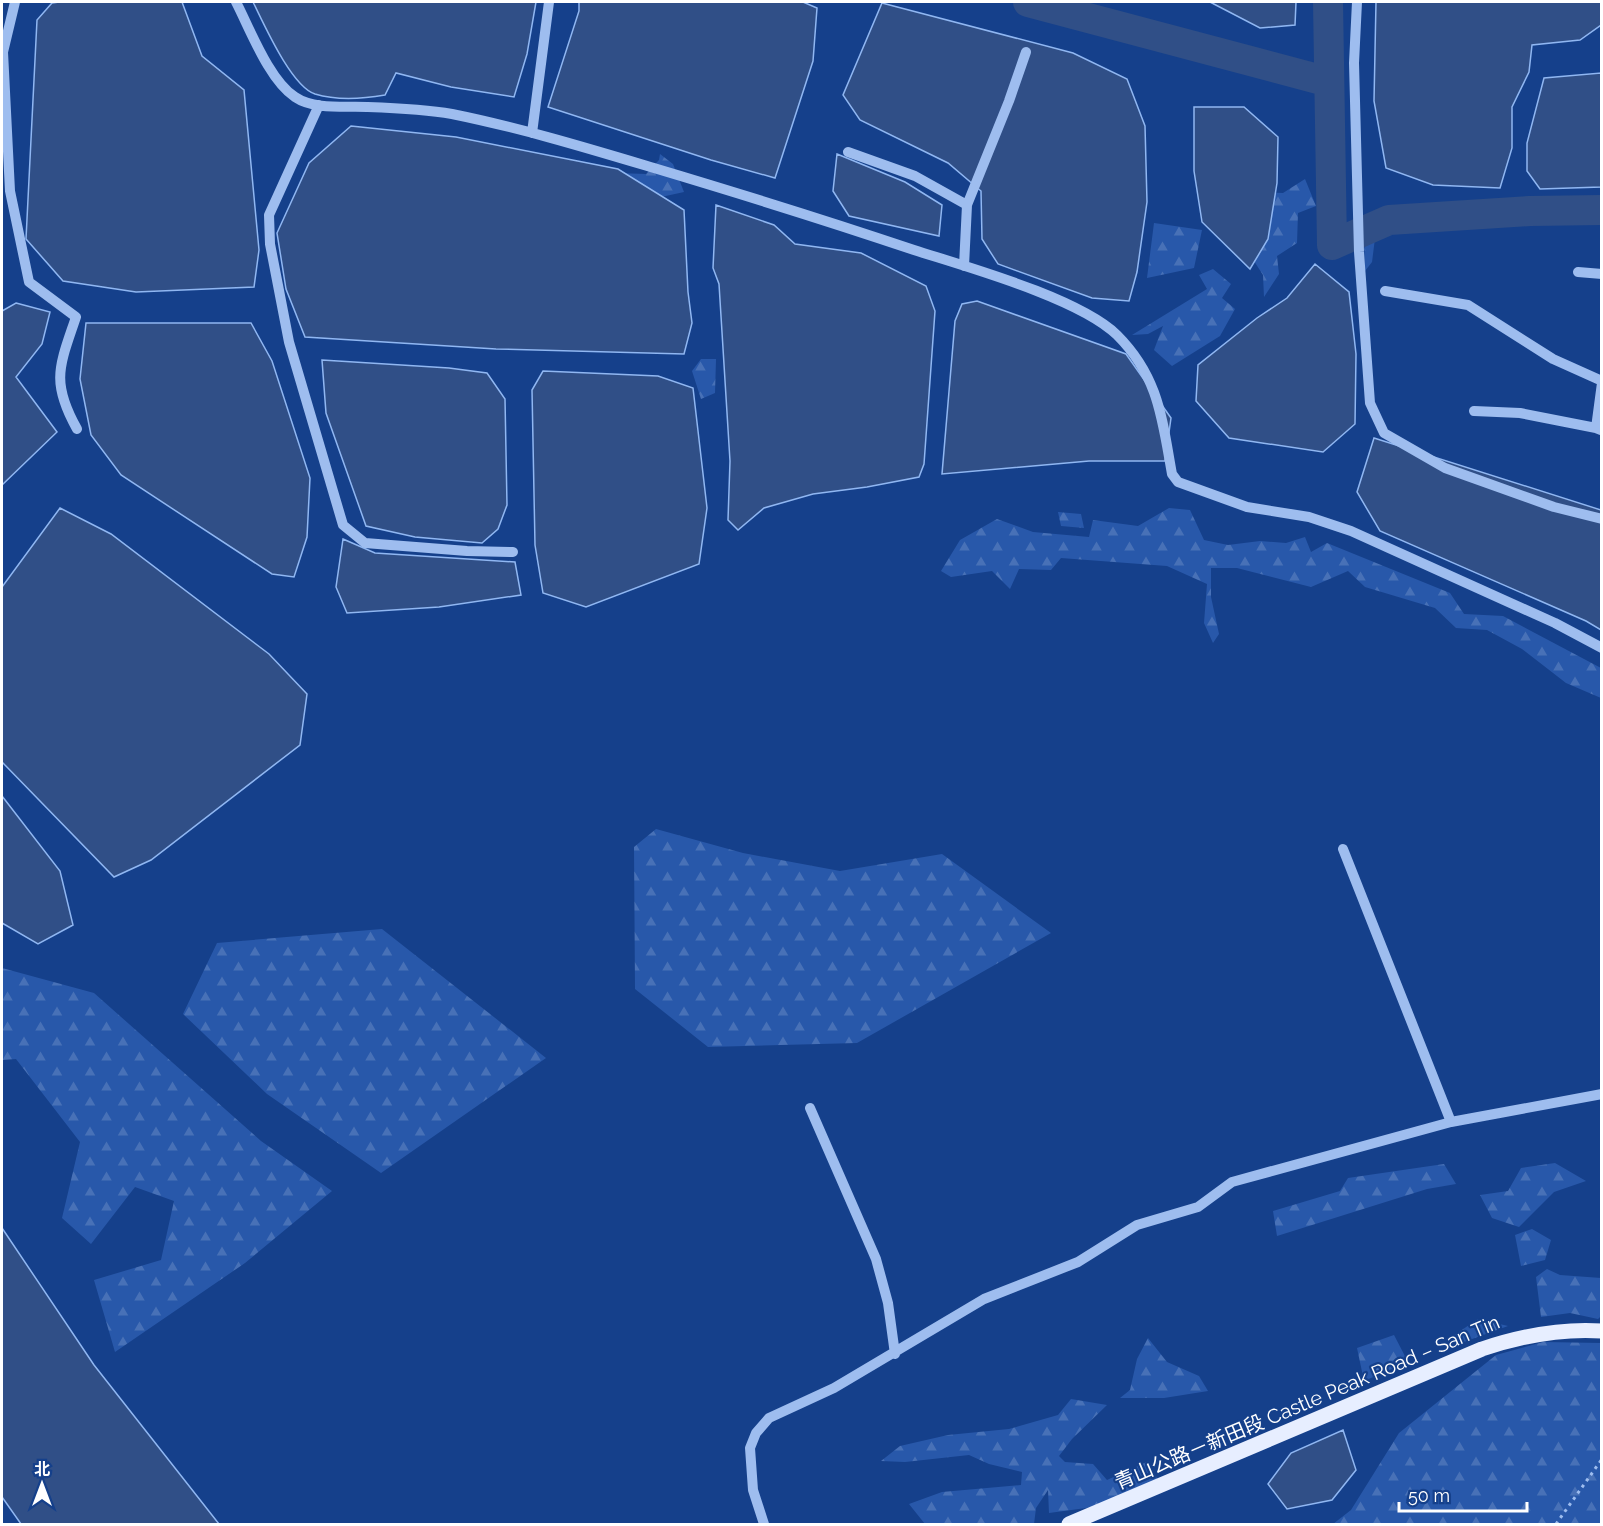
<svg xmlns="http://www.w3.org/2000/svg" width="1603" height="1526" font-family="Raleway,'Noto Sans SC',sans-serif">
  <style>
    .forest { fill: url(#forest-firs) }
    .water { fill: #304f87; stroke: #90b7f2; stroke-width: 1.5 }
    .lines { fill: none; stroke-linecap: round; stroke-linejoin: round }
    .river { stroke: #304f87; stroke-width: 30 }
    .path { stroke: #9ebdef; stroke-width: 3; stroke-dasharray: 3 4.5; stroke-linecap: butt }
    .minor { stroke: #9ebdef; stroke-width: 10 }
    .major { stroke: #e7eeff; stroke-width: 15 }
    .labels { text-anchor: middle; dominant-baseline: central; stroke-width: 4.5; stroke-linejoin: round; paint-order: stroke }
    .street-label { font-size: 20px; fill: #fff; stroke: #15408b }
  </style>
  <defs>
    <pattern id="forest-firs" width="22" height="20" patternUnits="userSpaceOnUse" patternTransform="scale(1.5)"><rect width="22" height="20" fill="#2858aa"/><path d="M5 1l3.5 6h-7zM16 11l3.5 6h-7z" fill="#4871b7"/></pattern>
  </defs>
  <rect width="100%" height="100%" fill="#15408b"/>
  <path class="forest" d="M660,154L673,164L684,192L661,197L616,173L646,174L659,160Z
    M1305,179L1316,206L1298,213L1297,243L1277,256L1279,274L1264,297L1263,275L1236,233L1261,192L1283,193Z
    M1154,223L1202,230L1194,268L1147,278Z
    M1364,238H1375L1372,262L1365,271Z
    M1213,269L1231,284L1222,298L1235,309L1220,336L1172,366L1154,350L1163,326L1148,334L1132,335L1207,289L1199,275Z
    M701,359H716L715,393L701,399L692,371Z
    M1169,508L1190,510L1204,540L1228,545L1260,541L1286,543L1305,537L1311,552L1327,543L1450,593L1464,614L1503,616L1601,668V698L1566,683L1522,649L1487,630L1456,628L1435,608L1365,587L1348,571L1311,587L1237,568H1211V597L1219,634L1213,643L1204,623L1207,584L1167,566L1061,558L1051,570L1019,569L1010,589L992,571L951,577L941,571L960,540L997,519L1033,532L1089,537L1093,520L1138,526Z
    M1058,512L1081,514L1084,528L1061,526Z
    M656,829L743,853L840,871L942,854L1051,933L857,1043L708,1047L635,989L634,847Z
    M382,929L546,1058L381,1173L267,1094L183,1014L217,943Z
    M2,968L94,993L261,1141L332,1191L245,1263L115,1352L94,1280L161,1260L174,1201L135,1187L91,1244L62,1218L80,1142L16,1059L2,1060Z
    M1555,1163L1586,1181L1554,1192L1519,1227L1492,1218L1480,1195L1508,1191L1521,1168Z
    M1444,1164L1456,1184L1427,1189L1277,1236L1273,1211L1340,1191L1348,1178Z
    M1532,1229L1551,1240L1545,1260L1521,1266L1515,1235Z
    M1547,1269L1560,1275L1601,1278V1316L1598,1319L1570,1313L1541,1317L1536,1277Z
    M1478,1319L1508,1326L1450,1347V1338Z
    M1394,1335L1408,1362L1364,1381L1357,1348Z
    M1148,1338L1167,1362L1199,1376L1208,1391L1164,1398H1120L1130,1390L1137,1359Z
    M1543,1342L1601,1343V1524H1333L1351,1510L1399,1433L1496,1355Z
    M1071,1399L1107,1405L1072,1439L1059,1456L1065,1462L1093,1464L1107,1480L1149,1461L1158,1481L1101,1506L1049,1513L1048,1490L1036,1508L1034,1524H925L909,1504L942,1492L1021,1485L1022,1472L989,1464L969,1455L905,1462L881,1461L900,1446L948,1435L1009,1429L1058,1415Z"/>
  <path class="water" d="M59,2H182L202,56L244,90L259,250L254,287L136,292L63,281L26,239L37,20L52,3Z
    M253,2H536L527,54L514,97L451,87L396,73L385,95C362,99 338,101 315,94C291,86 264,24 253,2Z
    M579,2H803L817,8L813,61L775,178L711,160L548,107L579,11Z
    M1210,2H1296L1295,25L1260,28Z
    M1376,2H1601V25L1580,40L1532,45L1529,72L1512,107V148L1500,188L1433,185L1386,168L1374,101Z
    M882,3L1073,53L1127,79L1145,126L1147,202L1137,272L1129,301L1092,298L998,264L982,239L981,191L948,163L860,120L843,95Z
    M1601,73V187L1540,189L1527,171V143L1544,78Z
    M1194,107H1244L1278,137L1277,183L1268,239L1250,269L1202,222L1194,171Z
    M351,126L456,137L618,169L684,210L688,292L692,323L684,354L496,349L305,337L286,289L277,233L309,163Z
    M837,154L905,182L942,205L939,236L849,216L833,191Z
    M716,205L774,225L795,244L861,253L926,286L935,311L924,464L919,477L867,487L813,494L764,508L738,530L728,520L730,461L719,284L713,268Z
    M1315,264L1349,292L1356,354L1355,424L1323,452L1229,438L1196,401L1198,365L1257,318L1287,298Z
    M977,301L1126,354L1171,418L1165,461H1089L942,474L955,321L962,304Z
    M16,303L50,312L42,344L16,377L57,432L2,485V311Z
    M86,323H251L272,361L310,478L307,537L294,577L272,574L121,475L91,435L80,379Z
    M322,360L449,368L487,373L505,399L507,505L498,529L482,543L415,537L366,526L326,413Z
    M543,371L658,376L693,388L707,508L699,564L586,607L543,593L535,545L532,390Z
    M1374,438L1601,510V630L1586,621L1380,531L1357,492Z
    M60,508L111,534L269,654L307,694L300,745L151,860L114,877L2,762V587Z
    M343,539L375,553L515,562L521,595L439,607L347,613L336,587Z
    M2,796L60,871L73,925L38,944L2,923Z
    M2,1228L94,1365L219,1524H21L2,1497Z
    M1343,1430L1356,1470L1332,1500L1287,1509L1268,1484L1291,1453Z"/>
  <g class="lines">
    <path class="river" d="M1028,2L1329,82
      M1328,2L1332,245L1389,220L1530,211L1602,210"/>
    <path class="path" d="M1556,1524L1602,1459"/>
    <path class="minor" d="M15,2L3,52L10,191L29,282L76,317C60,365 50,381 77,429
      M236,2C250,29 269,80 295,97C314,110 345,106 367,107C395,108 424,109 452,114C521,128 587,148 654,168C741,194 828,221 914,250C967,267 1079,298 1117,335C1159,377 1162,419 1172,474L1178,482L1247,507L1309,517L1351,531L1555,623L1602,648
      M1357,2L1354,63L1359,252L1370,403L1384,433L1445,468L1554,507L1602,519
      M319,105L269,215L270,244L289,342L343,525L365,543L467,551L513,552
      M532,133L549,2
      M848,152L915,176L967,205
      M964,266L967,205L1009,101L1026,52
      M1578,272L1602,274
      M1385,291L1468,305L1553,359L1602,381
      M1474,411L1520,413L1596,428
      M1601,430L1596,428L1602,383
      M1343,849L1451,1122
      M810,1108L876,1259L888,1303L895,1354
      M764,1524L753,1490L750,1448L756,1433L769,1418L834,1388L984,1299L1078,1262L1137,1225L1198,1207L1232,1182L1451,1122L1602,1094"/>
    <path class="major" d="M1069,1524L1482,1349C1521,1336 1560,1328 1602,1331"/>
  </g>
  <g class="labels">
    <g class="street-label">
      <text transform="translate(1307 1402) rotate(-23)">青山公路－新田段 Castle Peak Road – San Tin</text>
    </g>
  </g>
  <rect width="1603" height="1526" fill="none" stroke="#ffffff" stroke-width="6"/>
  <g transform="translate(42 1484)" stroke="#15408b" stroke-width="4.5" paint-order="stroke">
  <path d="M0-4.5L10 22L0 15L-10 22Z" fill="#ffffff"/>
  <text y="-9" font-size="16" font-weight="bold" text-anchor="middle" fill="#ffffff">北</text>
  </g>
  <path d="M1399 1502v9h128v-9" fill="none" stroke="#ffffff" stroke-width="3"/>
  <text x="1408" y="1502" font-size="18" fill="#ffffff" stroke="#15408b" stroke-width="4.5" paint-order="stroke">50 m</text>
</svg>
